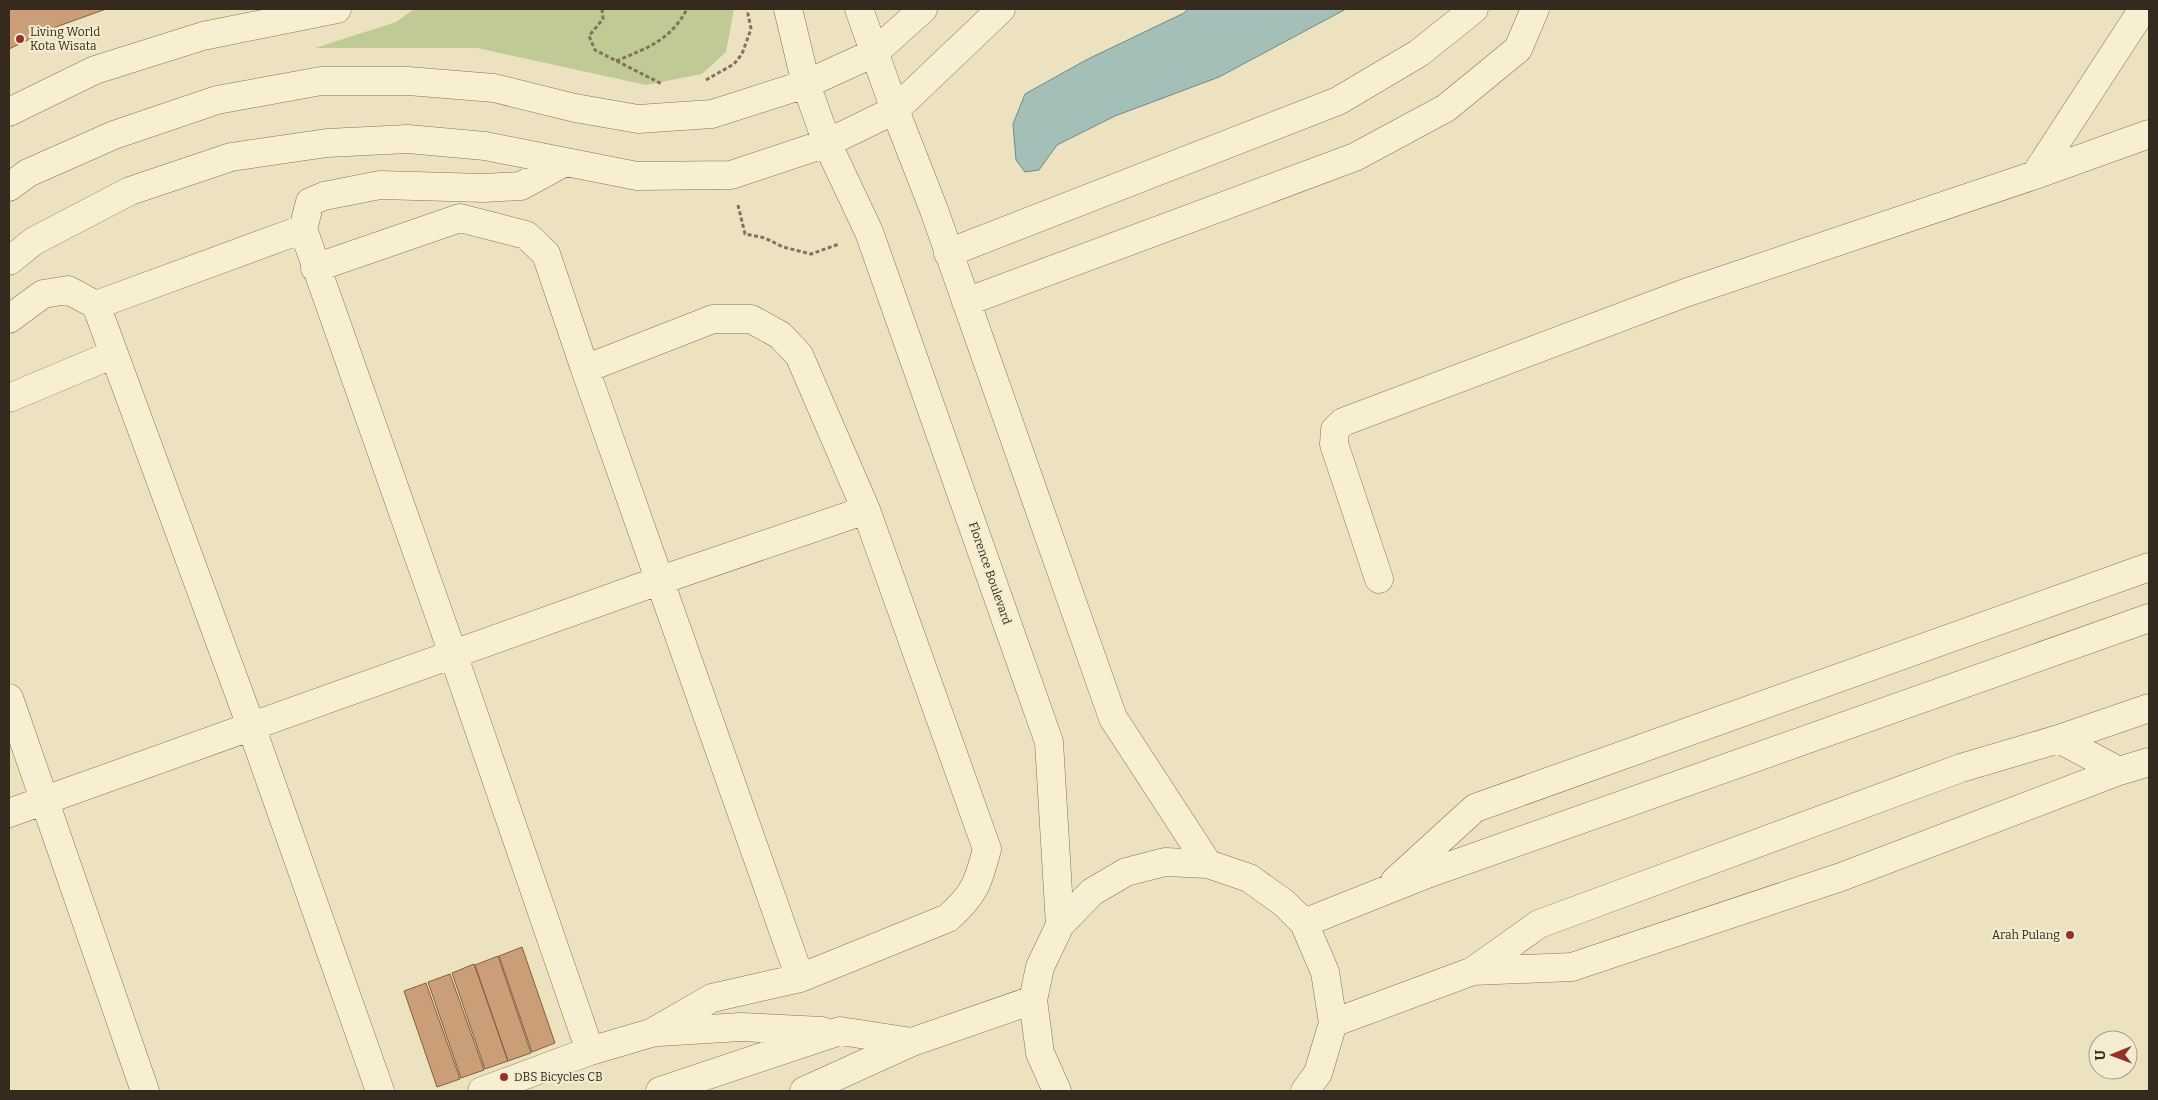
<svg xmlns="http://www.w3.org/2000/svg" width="2158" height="1100" font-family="Bitter,serif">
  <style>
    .green { fill: #c0ca95 }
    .water { fill: #a3bfb8; stroke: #6b8c86 }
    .building { fill: #ca9f77; stroke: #845f3f }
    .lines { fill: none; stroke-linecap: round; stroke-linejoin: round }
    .minor-casing { stroke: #857359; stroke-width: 29 }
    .path { stroke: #857359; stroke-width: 3; stroke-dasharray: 4 2.5; stroke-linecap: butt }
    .minor { stroke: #f8efd3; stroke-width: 28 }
    .poi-dot { fill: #92312a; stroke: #f4ecd0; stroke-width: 2 }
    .labels { text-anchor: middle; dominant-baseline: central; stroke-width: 4.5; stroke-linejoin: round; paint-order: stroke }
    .poi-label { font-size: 12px; fill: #352a1d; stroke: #f4ecd0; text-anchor: start }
    .street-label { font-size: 12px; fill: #352a1d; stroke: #f4ecd0 }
  </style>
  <rect width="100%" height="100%" fill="#ece2c0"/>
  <path class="green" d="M414,9H734L726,52L702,74L646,85L477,48H315L396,22Z"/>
  <path class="water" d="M1188,9H1346L1219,77L1115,116L1057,145L1039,170L1025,172L1016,160L1013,124L1025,94L1086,60L1184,13Z"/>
  <path class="building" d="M9,9H106L53,28L9,49Z
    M522,947L555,1043L532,1052L499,956Z
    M498,956L531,1053L508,1061L475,965Z
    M474,964L508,1061L485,1069L452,973Z
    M450,974L484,1070L461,1078L428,982Z
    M426,983L460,1079L437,1087L404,991Z"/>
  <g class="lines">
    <g class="minor-casing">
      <path id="minor" d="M788,9L806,84L827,143L869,232L1049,742L1060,925
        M859,9L895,110L934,210L1113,718L1208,864
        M9,112L95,70L203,36L337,9
        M563,163L521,186L484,188L380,185L324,196L310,202L303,229L453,654L590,1051
        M2035,175L2143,9
        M9,187L28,173L114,135L217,100L321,81H408L494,88L575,108L638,119L712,114L806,84L874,53L923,9
        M948,253L1338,101L1419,53L1474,9
        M9,261L34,241L130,191L231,157L327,143L408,139L485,146L637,176L731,175L827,143L895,110L1001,9
        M315,268L460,218L526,235L546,254L585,369L713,319H751L780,335L799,355L866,510L987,849C978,883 975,894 948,918L800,978L712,998L651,1033L590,1051L482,1091
        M966,302L1355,157L1446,108L1518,49L1535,9
        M96,305L303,229
        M9,319L43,294L68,290L96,305L251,726L380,1091
        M585,369L800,978
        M9,398L114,354
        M1379,579L1334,444L1335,430L1343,422L1685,293L2035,175L2149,134
        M9,698L145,1091
        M2059,739L2119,771
        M9,813L661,580L866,510
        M1395,881L1475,808L2149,567
        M1304,923L1427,874L2149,618
        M1473,971L1572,967L1841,877L2119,771L2149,762
        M1333,1023L1473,971L1539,924L1961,768L2059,739L2149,708
        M658,1032L741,1027L822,1031
        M660,1091L840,1031L912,1042
        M804,1091L912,1042L1033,1000
        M1057,1091L1040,1053L1033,1000L1040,967L1060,925L1092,892L1126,872L1165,862L1208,864L1249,878L1284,903L1304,923L1325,972L1333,1023L1318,1073L1305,1091"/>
    </g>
    <path class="path" d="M602,9L603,19L589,36L595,50L662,84
      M616,61C647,48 670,41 687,9
      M706,80L734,64L742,54L751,29L747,9
      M738,205L745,234L765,238L783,247L811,254L839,244"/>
    <use href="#minor" class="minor"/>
  </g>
  <g class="poi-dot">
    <circle cx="20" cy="39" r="5"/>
    <circle cx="2070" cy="935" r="5"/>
    <circle cx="504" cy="1077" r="5"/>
  </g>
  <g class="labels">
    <g class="poi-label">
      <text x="30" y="32">Living World<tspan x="30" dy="14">Kota Wisata</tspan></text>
      <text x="2060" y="935" text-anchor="end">Arah Pulang</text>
      <text x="514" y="1077">DBS Bicycles CB</text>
    </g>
    <g class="street-label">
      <text transform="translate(990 573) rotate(71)">Florence Boulevard</text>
    </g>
  </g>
  <rect width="2158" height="1100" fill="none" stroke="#352a1d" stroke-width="20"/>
  <g transform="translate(2113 1055) rotate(269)"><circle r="24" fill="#f4ecd0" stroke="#a89e88"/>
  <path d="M0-4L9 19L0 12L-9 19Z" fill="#92312a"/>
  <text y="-8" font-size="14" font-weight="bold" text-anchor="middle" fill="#352a1d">U</text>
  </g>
</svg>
